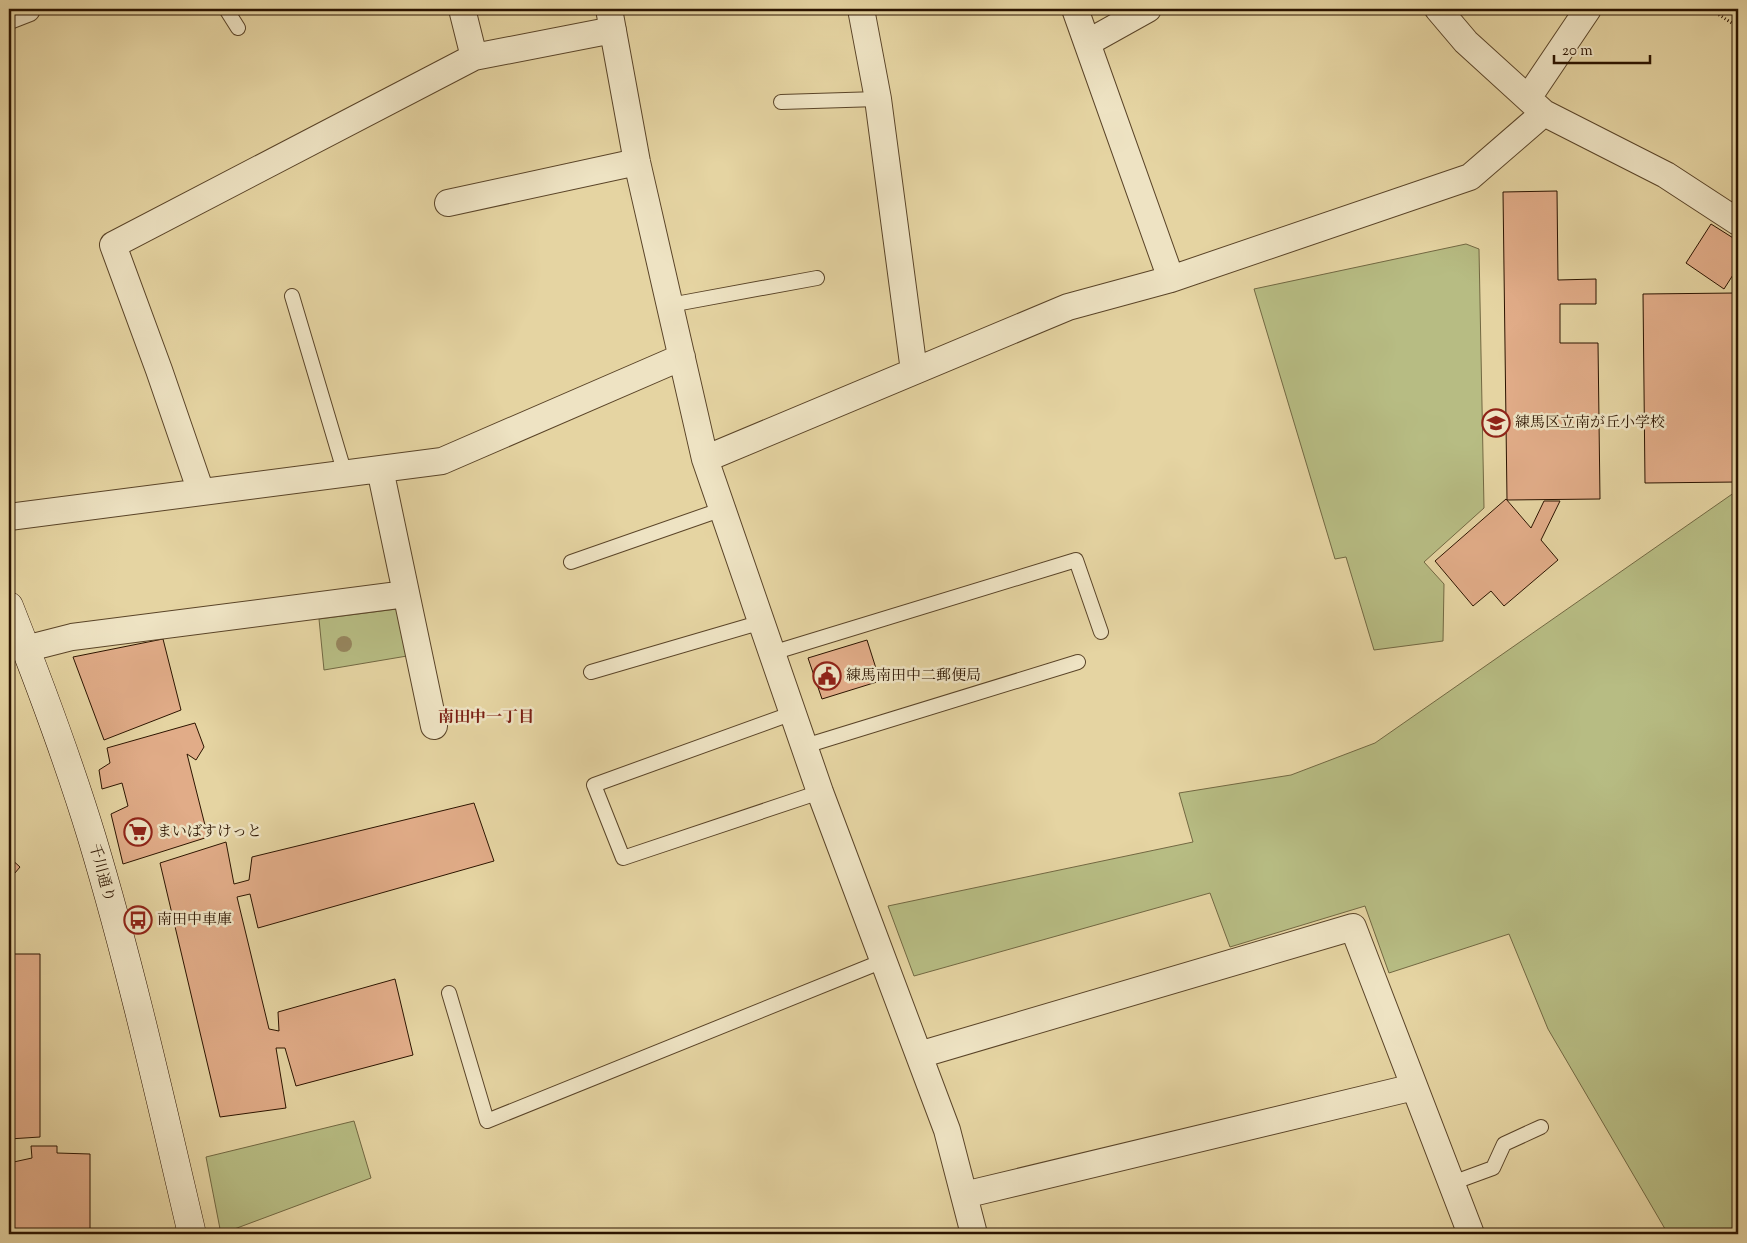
<svg xmlns="http://www.w3.org/2000/svg" width="1747" height="1243" font-family="'Sorts Mill Goudy','Noto Serif JP',serif">
  <style>
    .green { fill: #b7bc83; stroke: #726842 }
    .building { fill: #e1ac88; stroke: #2c1400 }
    .lines { fill: none; stroke-linecap: round; stroke-linejoin: round }
    .lane-casing { stroke: #5a4428; stroke-width: 16 }
    .street-casing { stroke: #5a4428; stroke-width: 28 }
    .secondary-casing { stroke: #2c1400; stroke-width: 29 }
    .path { stroke: #2c1400; stroke-width: 3; stroke-dasharray: 1 2.5; stroke-linecap: butt }
    .lane { stroke: #eee3c3; stroke-width: 14 }
    .street { stroke: #eee3c3; stroke-width: 26 }
    .secondary { stroke: #eee3c3; stroke-width: 28 }
    .tree { fill: #96865e }
    .labels { text-anchor: middle; dominant-baseline: central; stroke-width: 5; stroke-linejoin: round; paint-order: stroke }
    .poi-label { font-size: 15px; fill: #2c1400; stroke: #eee3c3; text-anchor: start }
    .street-label { font-size: 15px; fill: #2c1400; stroke: #eee3c3 }
    .neighbourhood-label { font-size: 16px; font-weight: bold; fill: #7a1f14; stroke: #eee3c3 }
  </style>
  <rect width="100%" height="100%" fill="#e5d4a2"/>
  <filter id="stains"><feTurbulence type="fractalNoise" baseFrequency=".004" numOctaves="4"/><feColorMatrix values="0 0 0 0 .2 0 0 0 0 .09 0 0 0 0 .02 0 0 0 .5 -.17"/></filter>
  <radialGradient id="worn" r=".72"><stop offset=".6" stop-color="#630" stop-opacity="0"/><stop offset="1" stop-color="#630" stop-opacity=".3"/></radialGradient>
  <path class="green" d="M1466,244L1479,249L1484,508L1424,562L1444,584L1443,641L1374,650L1346,557L1335,559L1254,289Z
    M1738,490V1234H1668L1548,1029L1509,934L1389,973L1365,906L1230,947L1210,893L914,976L888,906L1193,842L1179,793L1291,775L1375,743Z
    M397,609L407,656L324,670L319,619Z
    M354,1121L371,1178L221,1234L206,1157Z"/>
  <path class="building" d="M1557,191L1558,280L1596,279V304H1560V343H1598L1600,499L1507,500L1503,192Z
    M1711,224L1738,241V267L1724,289L1686,263Z
    M1735,293L1737,482L1645,483L1643,294Z
    M1506,499L1531,528L1544,501H1560L1541,540L1558,560L1504,606L1491,591L1473,606L1435,561Z
    M163,639L181,710L104,740L73,657Z
    M867,640L880,681L822,699L808,658Z
    M195,723L204,747L196,760L187,754L208,837L123,864L111,814L128,806L122,783L102,789L99,770L110,763L107,748Z
    M474,803L494,861L258,928L250,894L237,897L269,1029L279,1031L278,1012L395,979L413,1055L296,1086L285,1048H276L286,1108L220,1117L160,863L226,842L234,884L249,880L252,857Z
    M9,857L20,867L9,880Z
    M9,954H40V1137L9,1139Z
    M31,1146H57V1153L90,1154V1234H9V1163L32,1158Z"/>
  <g class="lines">
    <g class="lane-casing">
      <path id="lane" d="M226,9L238,28
        M781,102L878,99
        M292,296L345,474
        M670,305L817,278
        M571,562L723,509
        M772,653L1076,560L1101,632
        M591,672L762,622
        M793,713L594,785L623,858L820,792
        M805,746L1078,662
        M449,993L487,1121L883,961
        M1452,1183L1493,1168L1504,1144L1541,1127"/>
    </g>
    <g class="street-casing">
      <path id="street" d="M462,9L474,57
        M609,9L637,162L705,459L820,792L947,1130L974,1234
        M861,9L878,99L914,371
        M1075,9L1171,279
        M1438,9L1466,42L1544,113L1666,175L1738,222
        M9,16L27,9
        M1087,43L1148,9
        M1528,98L1588,9
        M448,203L637,162
        M705,459L1068,307L1171,279L1470,177L1544,113
        M380,469L434,726
        M201,492L159,370L113,245L474,57L613,30
        M9,517L442,461L682,357
        M25,649L72,637L406,594
        M919,1055L1353,927L1471,1234
        M964,1195L1414,1087"/>
    </g>
    <g class="secondary-casing">
      <path id="secondary" d="M9,606C39,682 68,759 92,838C131,968 161,1102 192,1234"/>
    </g>
    <path class="path" d="M1710,9L1738,27"/>
    <use href="#lane" class="lane"/>
    <use href="#street" class="street"/>
    <use href="#secondary" class="secondary"/>
  </g>
  <circle class="tree" cx="344" cy="644" r="8"/>
  <defs>
    <g id="school-ring" transform="scale(1.4375)"><circle r="9.5" fill="#eee3c3" stroke="#8f2418" stroke-width="1.5"/><path d="M0-5L7-2L0 1L-7-2ZM-4 1L0 2.5L4 1V4Q0 6-4 4Z" fill="#8f2418"/></g>
    <g id="civic-ring" transform="scale(1.4375)"><circle r="9.5" fill="#eee3c3" stroke="#8f2418" stroke-width="1.5"/><path d="M-.6-6.5H3V-4.5H.6V-3L4-1V1h2V6H-6V1h2V-1L-.6-3ZM-1.2 2.5V6h2.4V2.5Z" fill="#8f2418"/></g>
    <g id="supermarket-ring" transform="scale(1.4375)"><circle r="9.5" fill="#eee3c3" stroke="#8f2418" stroke-width="1.5"/><path d="M-6-5.5h2.5l.6 2H6L4.5 2H-2.5L-4.4-4H-6ZM-1.5 3.2a1.3 1.3 0 1 0 .1 0ZM3 3.2a1.3 1.3 0 1 0 .1 0Z" fill="#8f2418"/></g>
    <g id="bus-ring" transform="scale(1.4375)"><circle r="9.5" fill="#eee3c3" stroke="#8f2418" stroke-width="1.5"/><path d="M-5-6H5V4H4V6H2V4H-2V6H-4V4H-5ZM-3.5-4V0h7V-4ZM-3.5 1.2v1.5H-2V1.2ZM2 1.2v1.5H3.5V1.2Z" fill="#8f2418"/></g>
  </defs>
  <g fill-rule="evenodd">
    <use href="#school-ring" x="1496" y="423"/>
    <use href="#civic-ring" x="827" y="676"/>
    <use href="#supermarket-ring" x="138" y="832"/>
    <use href="#bus-ring" x="138" y="920"/>
  </g>
  <g class="labels">
    <g class="poi-label">
      <text x="1515" y="423">練馬区立南が丘小学校</text>
      <text x="846" y="676">練馬南田中二郵便局</text>
      <text x="157" y="832">まいばすけっと</text>
      <text x="157" y="920">南田中車庫</text>
    </g>
    <g class="street-label">
      <text transform="translate(101 873) rotate(75)">千川通り</text>
    </g>
    <g class="neighbourhood-label">
      <text x="486" y="718">南田中一丁目</text>
    </g>
  </g>
  <rect width="1747" height="1243" fill="none" stroke="#e5d4a2" stroke-width="30"/>
  <rect x="10" y="10" width="1727" height="1223" fill="none" stroke="#2c1400" stroke-width="2.5"/>
  <rect x="15" y="15" width="1717" height="1213" fill="none" stroke="#2c1400"/>
  <path d="M1554 55v8h96v-8" fill="none" stroke="#2c1400" stroke-width="2.5"/>
  <text x="1562" y="55" font-size="15" fill="#2c1400" stroke="#eee3c3" stroke-width="4" paint-order="stroke">20 m</text>
  <rect width="100%" height="100%" filter="url(#stains)"/>
  <rect width="100%" height="100%" fill="url(#worn)"/>
</svg>
